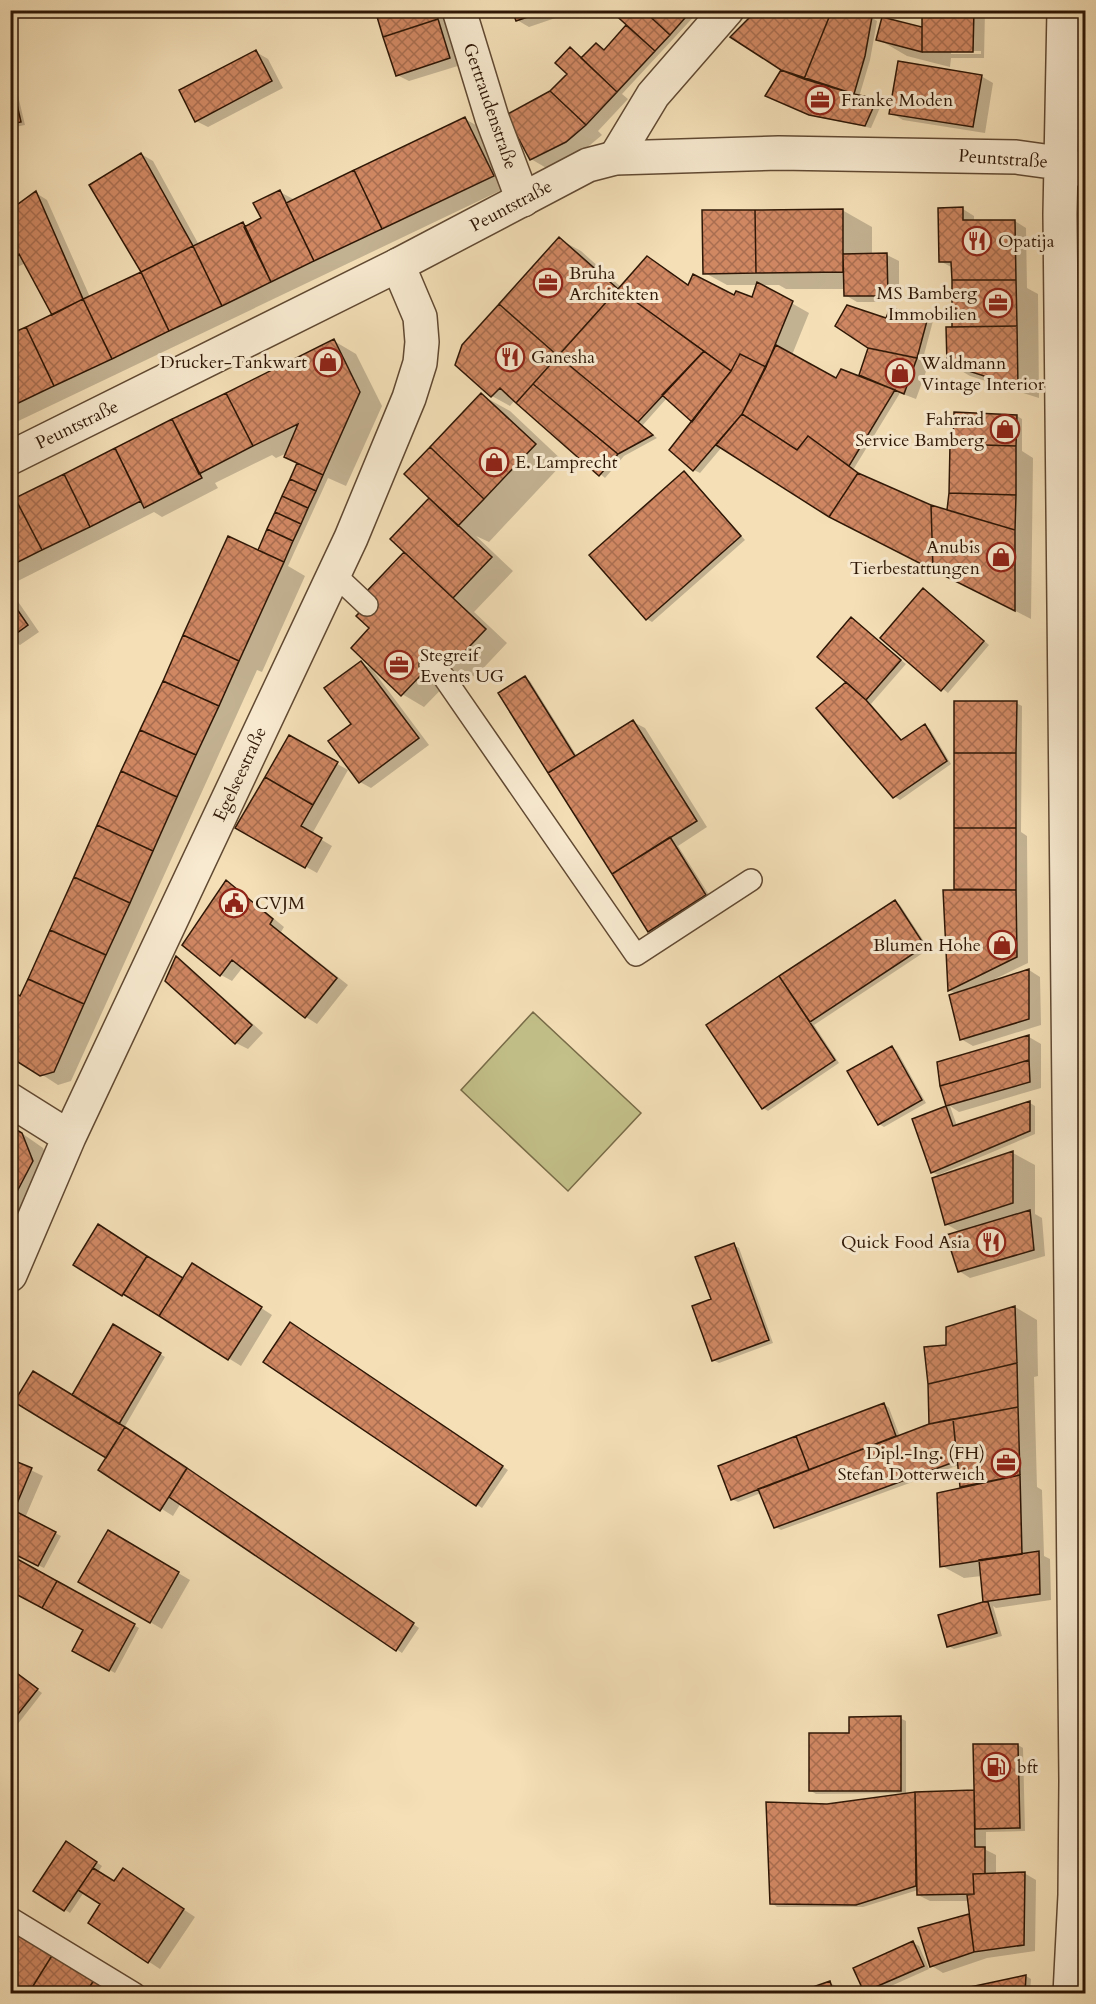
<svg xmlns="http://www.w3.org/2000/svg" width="1096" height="2004" font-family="Cardo,serif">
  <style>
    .pitch { fill: #c3c089; stroke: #786c48; stroke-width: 1.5 }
    .shadow { fill: #0003; fill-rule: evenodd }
    .building { fill: url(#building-cross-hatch); stroke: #2e1706; stroke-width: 1.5 }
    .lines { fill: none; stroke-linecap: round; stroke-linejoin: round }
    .service-casing { stroke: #604932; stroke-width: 24 }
    .minor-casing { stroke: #604932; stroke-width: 36 }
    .tertiary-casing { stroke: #604932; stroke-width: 36 }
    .service { stroke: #f8ead0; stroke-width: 21 }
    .minor { stroke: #f8ead0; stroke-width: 33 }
    .tertiary { stroke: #f8ead0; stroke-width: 33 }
    .labels { text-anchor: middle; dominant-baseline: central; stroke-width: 6; stroke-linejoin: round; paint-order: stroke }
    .poi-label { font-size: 18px; fill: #2e1706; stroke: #f8ead0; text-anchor: start }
    .street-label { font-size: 18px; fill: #2e1706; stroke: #f8ead0 }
  </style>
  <defs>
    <pattern id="building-cross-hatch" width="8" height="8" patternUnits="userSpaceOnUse" patternTransform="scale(1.5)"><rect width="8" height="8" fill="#d08863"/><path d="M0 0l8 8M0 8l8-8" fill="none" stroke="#a96e50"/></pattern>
  </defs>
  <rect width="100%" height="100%" fill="#f4dfb7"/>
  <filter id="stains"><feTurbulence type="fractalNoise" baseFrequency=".00333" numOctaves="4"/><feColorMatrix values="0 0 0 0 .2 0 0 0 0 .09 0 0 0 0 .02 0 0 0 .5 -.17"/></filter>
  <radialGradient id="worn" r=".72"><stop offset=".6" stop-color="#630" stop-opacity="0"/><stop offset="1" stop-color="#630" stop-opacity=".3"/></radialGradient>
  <path class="pitch" d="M533,1012L641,1113L568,1191L461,1090Z"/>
  <path class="shadow" d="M377,10H444L461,65L409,81L397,75Z
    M514,10H579L529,27L517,20Z
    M612,10H700L622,94L628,99L598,131L602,135L583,151L548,169L531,159L551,92L569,74L570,49L584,58L605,51L628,25Z
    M924,10H985L984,58H951L950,67L907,56L878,39L923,30ZM951,51H981V54H951Z
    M872,18L877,21L870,60L859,97L876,100L882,103L871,128L816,117L772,99L784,69Z
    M256,52L268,59L283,88L208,127L196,121Z
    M10,62L25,125L10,128Z
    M981,76L993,83L985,133L903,120L891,113Z
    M465,119L483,129L510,186L10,425V329L13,335L53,315L26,263L17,267L10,264V212L36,193L47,200L90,297L143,272L141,154L153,161L199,245L243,224L247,226L263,219L280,192L295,200Z
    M963,209L974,216V222L1015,221L1026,228L1027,288L1038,294L1039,398L970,376L948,363L954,329L953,268L940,261Z
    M842,210L872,227V255H887L899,261V302H857L845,295V289H786L779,285H760L809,313L792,355L837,380L871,382L872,381L860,374L887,320L927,318L933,321L922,362L928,366L916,399L900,393L853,470L861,476L932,507L949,512L955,446V414L1017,416L1022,419V451L1033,458L1031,619L953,579L722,447L700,473L694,470L671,449L694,422L667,398L642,426L657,438L624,456L605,478L515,400L510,406L492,396L457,365L559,239L581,251L621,287L664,268L689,285L735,297L753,299L758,285H727L705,273Z
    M334,341L356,354L382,406L346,486L328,478L288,566L305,576L262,672L257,670L71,1081L58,1085L41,1074L21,998L259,552L299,464L287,453L276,458L272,455L215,483L218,488L162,517L154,512L10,585V502Z
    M481,395L510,411L564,462L489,542L476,536L513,571L474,612L507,643L475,677L461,669L424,707L402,694L371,628Z
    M684,473L689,476L745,540L652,622L647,619Z
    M10,590L39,632L20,645L10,640Z
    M929,593L989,645L948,693L882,638Z
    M851,619L906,664L871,704L903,741L925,726L930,729L951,764L900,800L894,796L848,682Z
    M361,663L372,669L429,745L371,788L360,782L353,725Z
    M525,678L530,681L577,756L633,722L645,728L707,827L678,846L711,898L654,934L649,931L550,772Z
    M956,703H1016L1022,706L1021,832L1027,836L1028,963L995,979L996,981L1029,970L1040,977L1041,1025L973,1046L961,1039L956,994L949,990L955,891Z
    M289,737L348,770L312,834L332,846L317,873L237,827Z
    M226,882L238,889L284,927L281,932L348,985L317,1024L306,1017L243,967L232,981L221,975Z
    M895,901L900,905L929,949L814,1025L839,1063L768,1111L763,1108L708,1025Z
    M176,958L187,965L263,1033L248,1049L236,1043L167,981Z
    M1029,1037L1041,1044V1088L959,1112L950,1106L957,1126L1030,1103L1035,1106V1134L938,1175L932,1172L914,1119L948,1107L941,1086L939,1063Z
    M892,1047L897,1051L926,1103L884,1127L879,1124Z
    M10,1125L43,1148L54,1174L10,1262Z
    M1013,1153L1035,1165V1214L1042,1218L1045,1256L970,1278L959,1271L960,1232L946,1224Z
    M733,1245L739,1248L773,1343L719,1363L713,1360V1300Z
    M75,1264L183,1279L204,1271L272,1315L241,1366L129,1296L128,1298Z
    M1015,1307L1037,1320L1038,1376L1034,1377L1037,1487L1042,1490L1044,1556L1050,1559L1051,1600L996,1608L993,1606L1002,1636L954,1649L948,1646L987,1603L984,1601L982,1576L964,1578L942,1566L965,1489L961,1487L959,1465L781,1530L776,1527L761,1493L738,1502L732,1499L884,1404L889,1408L900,1437L931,1425L948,1346Z
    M113,1326L165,1357L124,1428L198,1476L419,1628L402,1653L181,1503L173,1516L100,1470L108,1457L72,1397Z
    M296,1327L508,1470L482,1508L265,1362Z
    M10,1460L43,1476L25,1518L61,1536L44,1568L10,1551Z
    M109,1532L190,1580L162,1629L80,1581Z
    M10,1557L139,1628L115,1673L74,1650L85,1630Z
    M10,1669L42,1693L10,1734Z
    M900,1718L906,1721V1794L975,1792L1018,1745L1023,1748L1025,1831L986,1832V1850L996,1855V1875L1024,1873L1036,1880L1035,1951L987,1958L943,1973L932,1966L919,1929L971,1915L969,1901H930L918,1895V1890L863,1907H777L772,1903L827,1806L901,1795V1793L816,1794L811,1791L850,1735Z
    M72,1846L102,1866L98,1872L115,1883L135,1877L195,1917L160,1969L90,1923L102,1904L84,1892L70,1913L35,1890Z
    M913,1943L919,1946L929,1969L873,1994L865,1991Z
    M1026,1976L1031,1979L1030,1994H967Z
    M830,1983L836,1986L838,1994H798Z"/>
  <path class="building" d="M375,10H435L438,19L383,37Z
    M512,10H548L516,21Z
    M610,10H643L670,35L655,51Z
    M643,10H692L670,35Z
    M757,10H832L804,79L781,70L730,37Z
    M832,10H856L872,17L865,56L854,94L804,79Z
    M922,10H974L973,52H922Z
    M882,17L922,27V52L876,40Z
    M438,19L450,58L396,76L383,37Z
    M626,25L655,51L617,92L581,58L596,43L604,50Z
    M570,47L617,92L586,125L550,91L567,74L555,63Z
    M256,50L272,81L195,122L179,90Z
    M898,61L982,75L973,127L889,114Z
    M781,70L854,94L877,99L865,126L809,115L765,96Z
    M10,74L21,122L10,124Z
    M550,91L586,125L566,142L530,160L506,115Z
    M465,117L494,176L382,229L354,170Z
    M141,153L193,246L141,272L89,185Z
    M354,170L382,229L314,261L286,203Z
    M280,190L314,261L271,282L244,227L261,218L253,203Z
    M36,191L83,299L52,315L19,254L10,259V210Z
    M963,207V220H1015L1016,280H952L951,262H939L938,208Z
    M843,209V272L756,273L755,210Z
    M702,210H755L756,273L703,274Z
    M243,222L271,282L222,306L193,246Z
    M559,237L618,289L558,356L499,304Z
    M193,246L222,306L169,331L141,272Z
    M887,253L888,296H844L843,254Z
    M647,256L688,285L693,274L734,295L736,291L752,297L757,282L793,301L766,367L740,354L731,371L618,289Z
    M141,272L169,331L112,359L83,299Z
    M952,280H1016L1017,326L952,327Z
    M618,289L704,351L638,422L558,356Z
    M83,299L112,359L54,386L26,327Z
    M499,304L558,356L516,403L500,388L491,397L455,365L462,345Z
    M847,305L886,318L890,308L928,317L917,358L868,348L835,326Z
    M1017,326L1018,387L947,364L946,327Z
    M26,327L54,386L10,407V334Z
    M334,339L360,392L323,475L284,457L298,424L253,446L226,393Z
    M776,345L836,378L841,369L895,390L849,466L808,436L797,450L742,414Z
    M868,348L917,358L904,394L859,375Z
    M704,351L731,371L692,422L662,395Z
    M740,354L766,367L742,414L693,471L669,450L731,371Z
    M558,356L638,422L653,435L618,454L533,384Z
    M533,384L618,454L599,476L516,403Z
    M226,393L253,446L199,474L172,419Z
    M481,393L536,444L484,499L430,447Z
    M954,412L1017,415L1016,446L953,444Z
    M742,414L797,450L808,436L858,473L829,517L716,445Z
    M172,419L202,478L144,508L115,448Z
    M950,444L1016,446V495L949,493Z
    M430,447L484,499L458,526L404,474Z
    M115,448L141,501L90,527L64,474Z
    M297,463L323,475L316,491L290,479Z
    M684,471L741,536L646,620L589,555Z
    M858,473L931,505L933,570L829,517Z
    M64,474L90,527L42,550L15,498Z
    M290,479L316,491L308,508L282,496Z
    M949,493L1016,495L1015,530L947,510Z
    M282,496L308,508L301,524L275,512Z
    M15,498L42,550L10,566V501Z
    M429,498L492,557L453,598L390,539Z
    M931,505L1015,530V611L933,570Z
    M275,512L301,524L293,541L267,529Z
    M267,529L293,541L284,562L258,550Z
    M228,536L284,562L239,661L183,635Z
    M404,552L486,629L452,665L441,654L401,696L351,648L369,628L356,616L373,599L366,592Z
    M923,588L984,641L941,691L880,638Z
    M10,599L28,625L10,638Z
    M851,617L901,660L866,700L817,657Z
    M183,635L239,661L219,706L163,681Z
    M361,661L419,738L359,783L328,741L351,724L324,688Z
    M525,676L575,756L548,773L498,693Z
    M163,681L219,706L196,755L140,730Z
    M846,682L866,700L901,740L925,724L947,761L893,798L816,708Z
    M954,701H1017L1016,753H954Z
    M633,720L697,821L612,874L548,773Z
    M140,730L196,755L177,797L121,771Z
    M289,735L338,762L313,805L265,777Z
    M954,753H1016V828H954Z
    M121,771L177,797L153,851L97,825Z
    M265,777L313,805L301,826L322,838L305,868L235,828Z
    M97,825L153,851L130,903L74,877Z
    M954,828H1016V890L954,889Z
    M670,837L706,895L648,932L612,874Z
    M74,877L130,903L106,955L50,930Z
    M226,880L273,919L270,924L337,978L305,1018L232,960L220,976L182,945Z
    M943,890H1016L1017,957L948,991Z
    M895,900L925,946L810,1022L779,976Z
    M50,930L106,955L84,1004L28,979Z
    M176,956L252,1025L235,1044L165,981Z
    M1029,969V1019L960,1040L949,995Z
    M779,976L835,1060L762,1109L706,1025Z
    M28,979L84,1004L54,1072L40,1076L10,1057V990L20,996Z
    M1029,1035V1060L940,1086L937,1062Z
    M892,1046L922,1100L878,1125L847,1071Z
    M1029,1060L1030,1082L946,1106L940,1086Z
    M1030,1101V1131L931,1173L912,1119L946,1106L953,1126Z
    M10,1126L22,1133L33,1161L10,1205Z
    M1013,1151V1203L945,1225L932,1178Z
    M1030,1210L1034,1250L958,1272L946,1235Z
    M98,1224L147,1256L122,1296L73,1265Z
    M734,1243L769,1340L712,1361L692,1306L711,1299L695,1257Z
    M147,1256L183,1278L159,1316L123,1294Z
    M192,1263L262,1307L228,1360L159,1316Z
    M1015,1306L1017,1363L928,1384L924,1347L946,1345V1327Z
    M290,1322L503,1466L476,1506L263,1362Z
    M113,1324L161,1353L119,1424L72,1395Z
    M1017,1363L1018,1407L929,1424L928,1384Z
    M33,1371L125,1427L106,1458L14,1402Z
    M884,1403L896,1436L809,1470L796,1436Z
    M1018,1407L1020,1475L960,1487L953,1419Z
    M953,1419L957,1461L774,1528L758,1489L929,1424Z
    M125,1427L187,1468L160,1511L98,1470Z
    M796,1436L809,1470L731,1500L718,1466Z
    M10,1459L32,1468L10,1520Z
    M187,1468L414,1623L396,1651L169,1497Z
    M1020,1475L1022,1554L940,1567L937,1493Z
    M15,1511L56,1532L38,1566L10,1552V1520Z
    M108,1530L179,1572L150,1623L78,1582Z
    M1039,1551L1040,1594L983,1602L979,1560Z
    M10,1555L57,1581L42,1608L10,1591Z
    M57,1581L135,1624L109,1671L72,1651L83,1630L42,1608Z
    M983,1602H988L997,1633L947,1647L938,1615Z
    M10,1668L38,1689L10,1724Z
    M901,1716V1791H809V1733H849V1717Z
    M973,1744H1018L1020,1828L975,1829Z
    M974,1790L975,1847H985V1874H973L974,1894L917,1895L915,1792Z
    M915,1792L916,1886L856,1905L770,1904L766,1802L827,1804Z
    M66,1841L97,1862L64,1911L33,1891Z
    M93,1868L114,1881L123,1868L184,1909L148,1963L88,1923L100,1904L78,1890Z
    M1025,1872L1024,1945L974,1952L967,1895L974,1894L973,1874Z
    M969,1914L974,1952L930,1967L918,1928Z
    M10,1930L53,1954L28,1994H10Z
    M913,1941L924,1966L864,1992L853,1968Z
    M53,1954L94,1980L85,1994H28Z
    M1026,1975L1025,1994H965L966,1988Z
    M94,1980L116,1994H85Z
    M830,1981L834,1994H793Z"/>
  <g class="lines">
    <g class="service-casing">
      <path id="service" d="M334,574L367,605
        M430,665L443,676L636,955L751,880
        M10,1918L135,1994"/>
    </g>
    <g class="minor-casing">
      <path id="minor" d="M459,10L492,118L523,200
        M615,158L653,95L727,10
        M10,1100L69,1137
        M10,1275L69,1137L351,538L409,398L420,363L422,342L420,317L398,265"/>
    </g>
    <g class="tertiary-casing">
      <path id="tertiary" d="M1064,10L1060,214L1076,1781L1075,1895L1070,1994
        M10,458L398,265L588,165L615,158L779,153L1016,157L1059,163L1086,171"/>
    </g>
    <use href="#service" class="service"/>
    <use href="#minor" class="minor"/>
    <use href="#tertiary" class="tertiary"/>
  </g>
  <defs>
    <g id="office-ring" transform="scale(1.5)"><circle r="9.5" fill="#f8ead0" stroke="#8f2418" stroke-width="1.5"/><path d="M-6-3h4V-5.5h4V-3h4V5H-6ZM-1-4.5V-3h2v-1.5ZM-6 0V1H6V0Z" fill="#8f2418"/></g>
    <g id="restaurant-ring" transform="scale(1.5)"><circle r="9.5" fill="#f8ead0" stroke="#8f2418" stroke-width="1.5"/><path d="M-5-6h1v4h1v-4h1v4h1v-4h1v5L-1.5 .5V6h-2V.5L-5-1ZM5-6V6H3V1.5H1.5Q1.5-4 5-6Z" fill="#8f2418"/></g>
    <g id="shop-ring" transform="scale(1.5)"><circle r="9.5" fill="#f8ead0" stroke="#8f2418" stroke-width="1.5"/><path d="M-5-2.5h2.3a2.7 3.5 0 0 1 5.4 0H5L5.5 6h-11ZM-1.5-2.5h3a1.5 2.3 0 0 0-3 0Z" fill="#8f2418"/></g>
    <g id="civic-ring" transform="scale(1.5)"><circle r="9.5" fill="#f8ead0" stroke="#8f2418" stroke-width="1.5"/><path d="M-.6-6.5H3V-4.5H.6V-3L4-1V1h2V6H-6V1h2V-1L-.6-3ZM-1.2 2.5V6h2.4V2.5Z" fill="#8f2418"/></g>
    <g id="fuel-ring" transform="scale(1.5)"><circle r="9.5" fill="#f8ead0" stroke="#8f2418" stroke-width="1.5"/><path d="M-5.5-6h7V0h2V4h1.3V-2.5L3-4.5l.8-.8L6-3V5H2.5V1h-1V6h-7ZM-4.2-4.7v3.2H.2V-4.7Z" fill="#8f2418"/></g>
  </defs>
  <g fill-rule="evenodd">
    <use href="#office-ring" x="820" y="100"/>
    <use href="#restaurant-ring" x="977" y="241"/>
    <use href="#office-ring" x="548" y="283"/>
    <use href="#office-ring" x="998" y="303"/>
    <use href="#restaurant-ring" x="510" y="357"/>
    <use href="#shop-ring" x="328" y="362"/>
    <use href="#shop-ring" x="900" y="373"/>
    <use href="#shop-ring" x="1005" y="429"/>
    <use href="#shop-ring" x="494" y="462"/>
    <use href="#shop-ring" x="1001" y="557"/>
    <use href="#office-ring" x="399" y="665"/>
    <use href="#civic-ring" x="234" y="903"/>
    <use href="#shop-ring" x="1002" y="945"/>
    <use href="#restaurant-ring" x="991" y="1242"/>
    <use href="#office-ring" x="1006" y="1463"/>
    <use href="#fuel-ring" x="996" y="1767"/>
  </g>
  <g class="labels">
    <g class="poi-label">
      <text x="841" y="100">Franke Moden</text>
      <text x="998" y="241">Opatija</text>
      <text x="569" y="273">Bruha<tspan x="569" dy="21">Architekten</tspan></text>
      <text x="977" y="293" text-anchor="end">MS Bamberg<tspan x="977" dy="21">Immobilien</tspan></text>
      <text x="531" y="357">Ganesha</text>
      <text x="307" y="362" text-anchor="end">Drucker-Tankwart</text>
      <text x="921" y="363">Waldmann<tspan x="921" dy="21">Vintage Interior</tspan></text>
      <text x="984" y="419" text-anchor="end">Fahrrad<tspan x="984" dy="21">Service Bamberg</tspan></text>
      <text x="515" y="462">E. Lamprecht</text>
      <text x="980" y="547" text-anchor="end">Anubis<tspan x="980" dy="21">Tierbestattungen</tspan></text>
      <text x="420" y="655">Stegreif<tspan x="420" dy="21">Events UG</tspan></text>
      <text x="255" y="903">CVJM</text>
      <text x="981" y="945" text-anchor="end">Blumen Hohe</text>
      <text x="970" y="1242" text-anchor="end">Quick Food Asia</text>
      <text x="985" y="1453" text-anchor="end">Dipl.-Ing. (FH)<tspan x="985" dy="21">Stefan Dotterweich</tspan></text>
      <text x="1017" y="1767">bft</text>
    </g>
    <g class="street-label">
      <text transform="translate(490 106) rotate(71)">Gertraudenstraße</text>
      <text transform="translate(1003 159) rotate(4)">Peuntstraße</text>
      <text transform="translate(511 206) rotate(-28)">Peuntstraße</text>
      <text transform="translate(77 425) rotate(-26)">Peuntstraße</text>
      <text transform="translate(240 774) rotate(-65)">Egelseestraße</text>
    </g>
  </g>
  <rect width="1096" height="2004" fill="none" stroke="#f4dfb7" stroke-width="36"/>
  <rect x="12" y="12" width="1072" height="1980" fill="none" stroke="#2e1706" stroke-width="3"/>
  <rect x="18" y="18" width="1060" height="1968" fill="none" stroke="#2e1706" stroke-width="1.5"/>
  <rect width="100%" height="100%" filter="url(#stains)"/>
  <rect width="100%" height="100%" fill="url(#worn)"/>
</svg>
